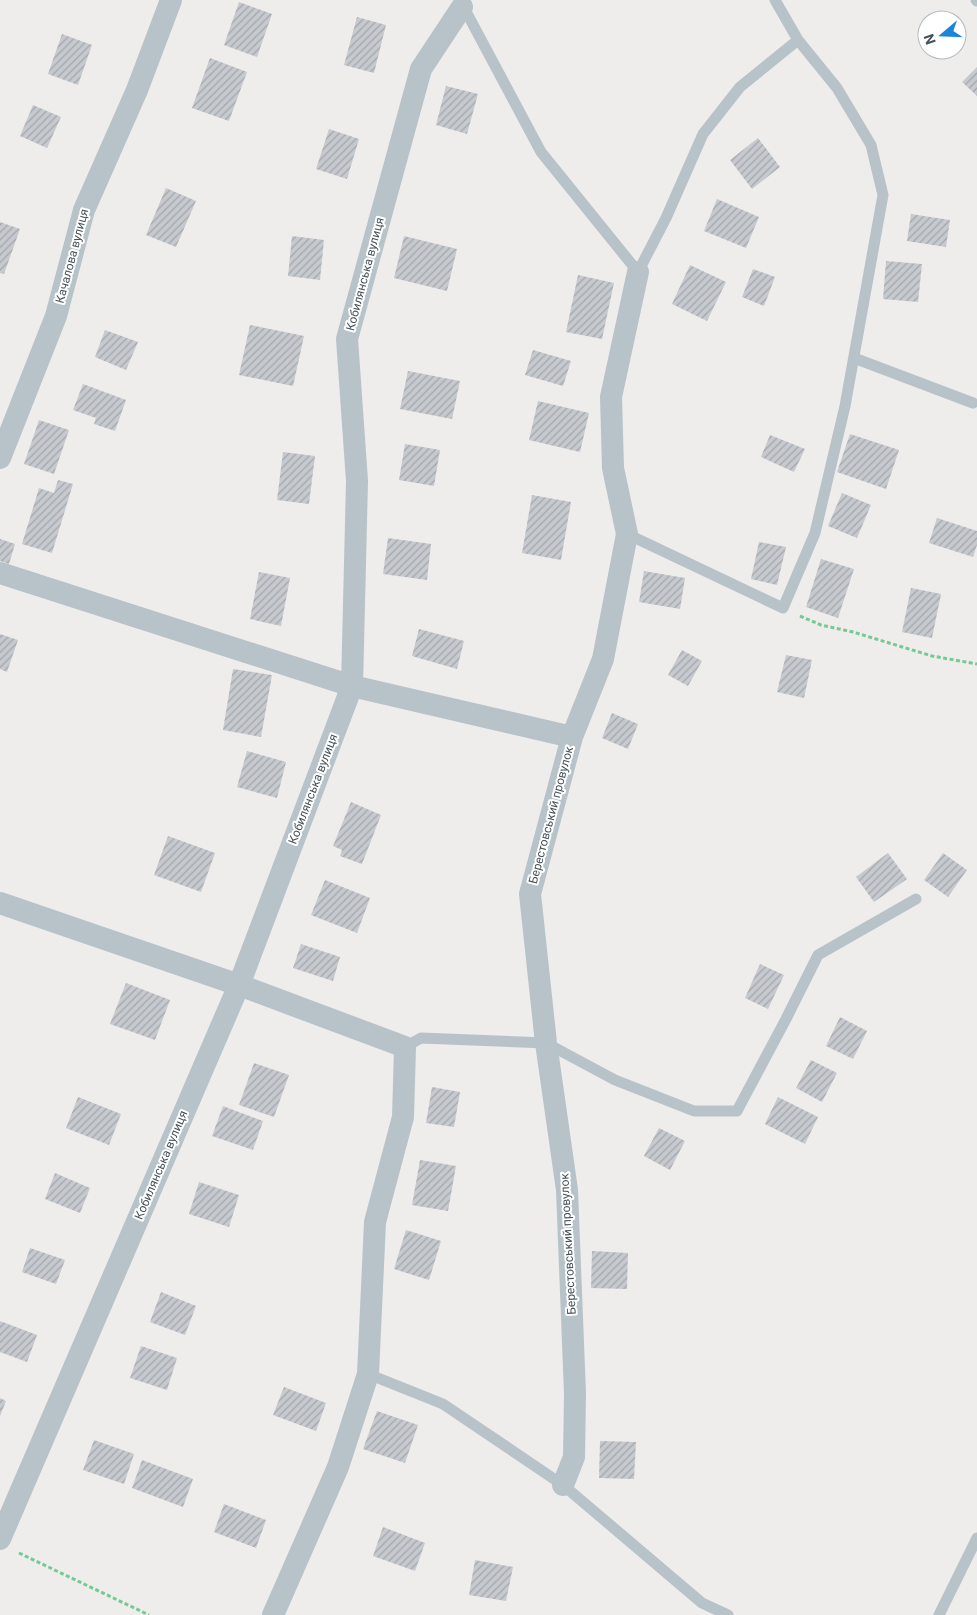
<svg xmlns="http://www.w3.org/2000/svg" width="977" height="1615" font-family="Roboto,sans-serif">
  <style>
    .building { fill: url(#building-hatch) }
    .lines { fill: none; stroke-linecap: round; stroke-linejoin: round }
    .path { stroke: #73ca94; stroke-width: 3; stroke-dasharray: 4 2.5; stroke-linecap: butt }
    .lane { stroke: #b7c3c9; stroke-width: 11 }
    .street { stroke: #b7c3c9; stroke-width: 22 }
    .labels { text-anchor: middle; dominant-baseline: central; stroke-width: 4; stroke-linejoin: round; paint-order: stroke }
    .street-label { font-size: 12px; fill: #455259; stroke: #fff }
  </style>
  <defs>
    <pattern id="building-hatch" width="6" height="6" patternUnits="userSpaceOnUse" patternTransform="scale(1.25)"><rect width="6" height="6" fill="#c6cacf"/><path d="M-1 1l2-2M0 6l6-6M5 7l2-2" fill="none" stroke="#a3a7ab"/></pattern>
  </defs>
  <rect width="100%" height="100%" fill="#efecec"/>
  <path class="building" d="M239,2L272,14L257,57L224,45Z
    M357,17L386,25L374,73L344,65Z
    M62,34L92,45L78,85L48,74Z
    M210,58L247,72L229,121L192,108Z
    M977,67V96L962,82Z
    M446,86L478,94L467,134L436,125Z
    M33,105L61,117L47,148L20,136Z
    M329,129L359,139L347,179L316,169Z
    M758,138L780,167L752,189L730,160Z
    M166,188L196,201L176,247L146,235Z
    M717,199L759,217L746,248L704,231Z
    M911,214L950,220L946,247L907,241Z
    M0,222L20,229L4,274L0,273Z
    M292,236L324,240L320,280L288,276Z
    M404,236L457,249L447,291L394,278Z
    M886,261L922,264L918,302L883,299Z
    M690,265L726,282L707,321L672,304Z
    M753,269L775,277L764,306L742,297Z
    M578,275L614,283L602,339L566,332Z
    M250,325L304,336L293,386L239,375Z
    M105,330L138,342L126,370L95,357Z
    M533,350L571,361L563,386L525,375Z
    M408,371L460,381L452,419L400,409Z
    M83,384L126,400L115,431L94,424L96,418L73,410Z
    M538,401L589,413L580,452L529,440Z
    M39,420L69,430L54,474L24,464Z
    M850,434L899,450L886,489L837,472Z
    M770,435L805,449L794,472L761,457Z
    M405,444L440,450L434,486L399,480Z
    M283,452L315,456L309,504L277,500Z
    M58,480L73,484L52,553L22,544L39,488L54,493Z
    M842,493L871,505L857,538L828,526Z
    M532,495L571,502L561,560L522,553Z
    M937,518L977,531V545L973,557L929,543Z
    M388,538L431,544L427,580L383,574Z
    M0,539L15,544L9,564L0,561Z
    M759,542L786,547L777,585L751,579Z
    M821,559L854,569L838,618L806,607Z
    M644,571L685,578L680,609L639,602Z
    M259,572L290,578L281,626L250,619Z
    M911,588L941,594L932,638L902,632Z
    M419,629L464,641L457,669L412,656Z
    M0,634L18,640L7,672L0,669Z
    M682,650L702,661L688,686L668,675Z
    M786,655L812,660L804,698L777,692Z
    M233,669L272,675L261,737L223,730Z
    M612,713L638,724L628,749L602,738Z
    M247,751L286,762L277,798L237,787Z
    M351,802L381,815L362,864L340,856L342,850L333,846Z
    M168,836L215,853L201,892L154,875Z
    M888,853L907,879L874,902L856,877Z
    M943,853L967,870L948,897L924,880Z
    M325,880L370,898L357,933L311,915Z
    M301,944L340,957L333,981L293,968Z
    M760,964L784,975L768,1009L745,998Z
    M126,983L170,1000L155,1040L110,1024Z
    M840,1017L867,1031L853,1059L826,1046Z
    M811,1060L837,1073L822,1102L796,1088Z
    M254,1063L289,1075L274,1117L239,1105Z
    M432,1087L460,1092L454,1127L426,1123Z
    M78,1097L121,1114L109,1145L66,1128Z
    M778,1097L818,1117L805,1144L765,1124Z
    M223,1106L263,1121L253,1150L212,1136Z
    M659,1128L685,1141L670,1170L644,1156Z
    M420,1160L456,1166L448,1211L412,1205Z
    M55,1173L90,1188L80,1213L45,1199Z
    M199,1182L239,1195L229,1227L189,1214Z
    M406,1230L441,1241L429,1280L394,1269Z
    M30,1248L65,1260L56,1284L22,1272Z
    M592,1251L628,1253L627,1289L591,1288Z
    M161,1292L196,1306L185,1335L150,1322Z
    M0,1321L37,1335L27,1362L0,1352Z
    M141,1346L177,1358L167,1390L130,1378Z
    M284,1387L326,1403L316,1431L273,1415Z
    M0,1398L6,1401L0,1416Z
    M377,1411L418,1425L405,1463L363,1449Z
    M94,1440L134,1454L124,1484L83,1470Z
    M600,1441L636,1442L634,1479L599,1478Z
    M142,1460L193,1479L183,1507L132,1488Z
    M224,1504L266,1520L256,1548L214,1532Z
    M383,1527L425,1543L415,1571L373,1556Z
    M475,1560L513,1567L506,1601L469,1595Z"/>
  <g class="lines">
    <path class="path" d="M800,616L821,625L853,632L932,656L977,664
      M19,1553L149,1615"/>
    <path class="lane" d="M976,0L977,1
      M462,4L541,152L638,272L666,218L703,134L740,87L798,40
      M854,358L973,403
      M627,534L783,608L815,533L845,406L883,195L871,145L837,88L798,40L775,0
      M405,1047L421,1038L546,1043L615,1080L694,1111H737L786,1019L818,955L916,899
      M368,1374L443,1404L563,1485L702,1603L728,1615
      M939,1615L977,1538"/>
    <path class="street" d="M0,458L56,316L84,210L137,90L171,0
      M0,573L352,686L572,737
      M0,903L239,985L405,1047L403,1117L375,1222L368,1374L338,1467L273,1615
      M563,1485L574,1457L575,1394L567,1190L546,1043L530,894L572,737L603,659L627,534L613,468L611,397L638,272
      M0,1539L239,985L352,686L357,481L347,339L421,69L462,7"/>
  </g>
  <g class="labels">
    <g class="street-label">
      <text transform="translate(72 256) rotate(-75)">Качалова вулиця</text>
      <text transform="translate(365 274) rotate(-75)">Кобилянська вулиця</text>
      <text transform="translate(313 789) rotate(-69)">Кобилянська вулиця</text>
      <text transform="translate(551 815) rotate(-75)">Берестовський провулок</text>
      <text transform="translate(161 1165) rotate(-67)">Кобилянська вулиця</text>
      <text transform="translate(568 1244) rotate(-93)">Берестовський провулок</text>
    </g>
  </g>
  <g transform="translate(942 35) rotate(251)"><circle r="24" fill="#ffffff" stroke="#b5babd"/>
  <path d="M0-4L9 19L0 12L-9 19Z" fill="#1c85d9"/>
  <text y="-8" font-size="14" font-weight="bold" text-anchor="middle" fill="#455259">N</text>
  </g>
</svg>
